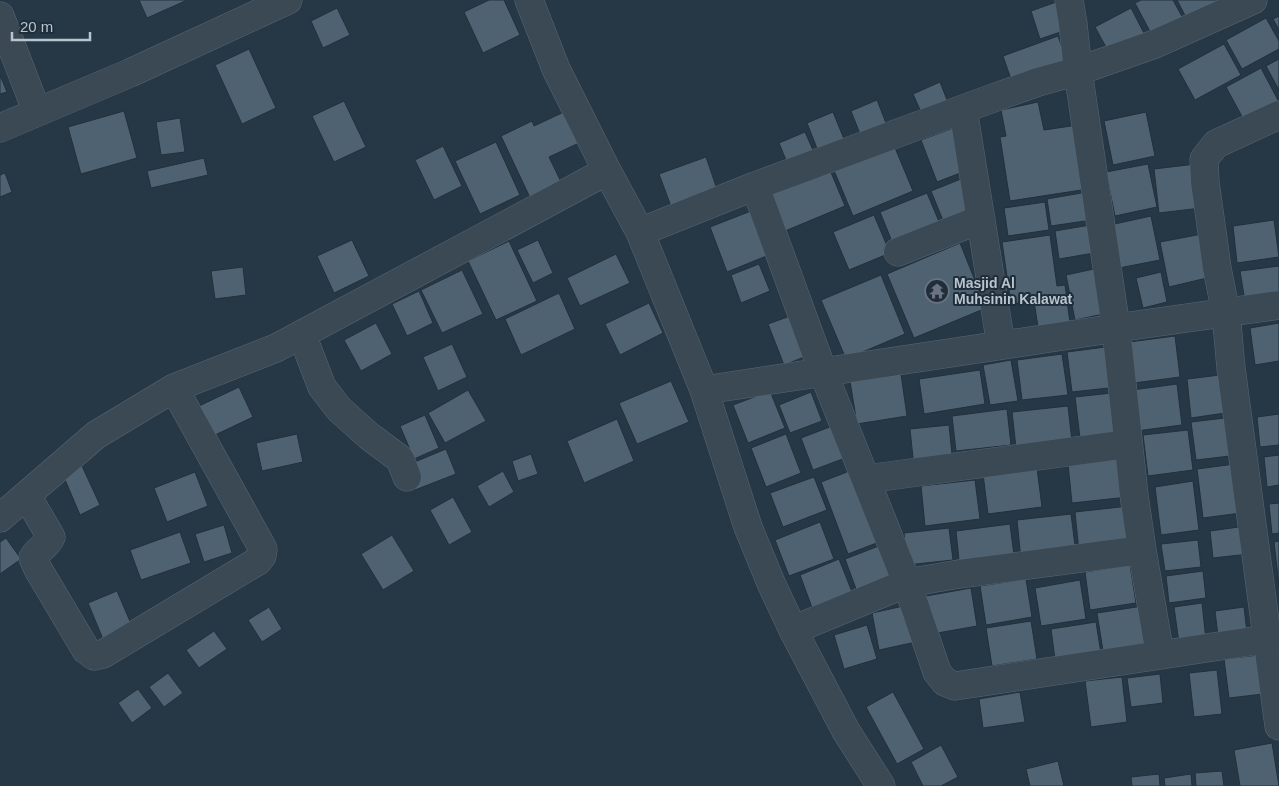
<svg xmlns="http://www.w3.org/2000/svg" width="1279" height="786" font-family="Arial,sans-serif">
  <style>
    .building { fill: #4f6271; stroke: #21303c }
    .lines { fill: none; stroke-linecap: round; stroke-linejoin: round }
    .street-casing { stroke: #596772; stroke-width: 29 }
    .street { stroke: #3b4955; stroke-width: 28 }
    .labels { text-anchor: middle; dominant-baseline: central; stroke-width: 4; stroke-linejoin: round; paint-order: stroke }
    .poi-label { font-size: 14px; font-weight: bold; fill: #b8c4ce; stroke: #1f2e3a; text-anchor: start }
  </style>
  <rect width="100%" height="100%" fill="#263846"/>
  <path class="building" d="M139,0H184L185,1L147,18Z
    M489,0H504L520,35L483,53L464,12Z
    M1062,0L1072,28L1040,39L1031,11Z
    M1141,0H1173L1185,22L1154,39L1135,3Z
    M1177,0H1230L1189,23Z
    M337,8L350,35L323,48L311,21Z
    M1131,8L1147,39L1112,58L1095,27Z
    M1279,16V30L1273,19Z
    M1266,18L1279,41V49L1242,69L1226,40Z
    M1058,36L1068,65L1013,85L1003,56Z
    M1224,44L1241,75L1195,100L1178,69Z
    M249,49L276,108L242,124L215,65Z
    M1279,59V90L1266,66Z
    M1261,68L1279,102L1245,122L1226,87Z
    M0,75L7,92L0,94Z
    M940,82L951,110L925,121L913,94Z
    M877,100L888,128L862,139L851,111Z
    M344,101L366,147L334,162L312,116Z
    M1038,102L1044,130L1078,125L1088,189L1010,201L1000,137L1006,136L1001,110Z
    M124,111L137,158L81,174L68,127Z
    M564,112L579,143L549,157L564,188L533,204L501,136L532,121L534,126Z
    M833,112L844,139L818,151L807,123Z
    M1146,112L1155,156L1113,165L1104,121Z
    M180,118L185,152L161,155L156,122Z
    M953,128L968,170L937,182L921,140Z
    M805,132L817,159L790,170L779,143Z
    M496,142L520,195L480,214L455,161Z
    M893,143L913,191L853,216L833,168Z
    M443,146L462,186L434,200L415,160Z
    M706,157L718,192L672,209L659,174Z
    M204,158L208,175L151,188L147,171Z
    M1148,164L1157,207L1115,216L1106,172Z
    M1196,164L1201,208L1159,213L1154,169Z
    M830,170L845,206L785,231L770,195Z
    M5,173L12,192L0,197V175Z
    M966,177L979,208L944,223L931,191Z
    M1087,192L1092,220L1051,226L1047,199Z
    M927,193L940,224L893,244L880,212Z
    M1045,202L1049,230L1008,236L1004,208Z
    M751,211L769,255L727,272L710,227Z
    M874,215L890,253L849,270L833,232Z
    M1151,216L1160,260L1119,268L1110,225Z
    M1274,220L1279,257L1237,263L1233,226Z
    M1096,224L1100,252L1059,259L1055,231Z
    M1202,234L1211,277L1169,287L1160,242Z
    M1050,235L1057,286L1065,285L1070,323L1038,327L1034,301L1011,304L1002,242Z
    M352,240L369,276L334,293L317,256Z
    M538,240L553,273L533,283L517,250Z
    M509,241L537,301L496,320L468,261Z
    M960,243L986,308L914,338L887,274Z
    M616,254L630,283L580,306L567,278Z
    M759,264L770,291L741,303L731,275Z
    M1279,266V303L1246,308L1240,271Z
    M243,267L246,295L215,299L211,271Z
    M1103,267L1113,312L1075,320L1066,275Z
    M462,270L483,314L442,333L421,290Z
    M1161,272L1167,302L1143,308L1136,278Z
    M881,275L905,334L846,359L821,300Z
    M419,291L433,323L407,336L392,304Z
    M559,293L575,329L521,355L505,319Z
    M649,303L663,333L620,355L605,324Z
    M793,315L809,355L784,365L768,324Z
    M376,323L392,354L361,371L344,340Z
    M1279,323V361L1255,365L1250,328Z
    M1175,336L1180,377L1134,383L1129,342Z
    M452,344L467,377L438,391L423,357Z
    M1113,346L1118,387L1072,392L1067,352Z
    M1062,354L1068,395L1022,400L1017,360Z
    M1011,360L1018,401L990,405L983,365Z
    M900,367L907,416L857,424L849,375Z
    M980,370L985,404L924,414L919,379Z
    M1220,375L1225,413L1191,418L1187,379Z
    M671,381L689,422L637,444L619,403Z
    M1177,384L1182,425L1136,431L1132,390Z
    M239,387L253,417L213,436L199,406Z
    M468,390L486,421L445,443L428,413Z
    M770,391L785,428L748,443L733,405Z
    M811,392L822,421L790,433L779,405Z
    M1121,392L1125,432L1080,438L1075,397Z
    M1068,406L1072,441L1016,448L1012,412Z
    M1007,409L1011,445L956,451L952,416Z
    M1279,414V445L1260,447L1257,417Z
    M425,415L439,448L414,459L400,426Z
    M1225,418L1230,456L1196,460L1191,422Z
    M617,419L634,461L584,483L567,441Z
    M835,425L848,457L813,470L801,438Z
    M949,425L953,464L914,468L910,429Z
    M1188,430L1193,470L1148,476L1143,435Z
    M297,434L303,462L262,471L256,443Z
    M786,434L801,473L766,487L751,448Z
    M446,449L456,474L415,490L405,466Z
    M531,454L538,474L518,481L512,461Z
    M1279,455V485L1267,487L1264,457Z
    M1123,457L1128,497L1072,503L1068,464Z
    M1235,464L1241,513L1203,518L1197,469Z
    M82,466L100,505L80,515L63,475Z
    M860,467L887,539L848,554L821,482Z
    M1037,468L1042,507L988,514L983,474Z
    M503,471L514,492L489,507L477,486Z
    M195,472L208,506L167,522L154,488Z
    M814,477L827,510L783,527L770,493Z
    M975,480L980,519L925,526L921,486Z
    M1193,481L1199,530L1161,535L1155,487Z
    M453,497L472,532L449,545L430,510Z
    M1279,503V533L1272,534L1269,504Z
    M1129,506L1134,545L1079,552L1075,512Z
    M1071,514L1076,553L1021,560L1017,520Z
    M820,522L834,559L789,576L775,540Z
    M1010,524L1015,563L960,570L956,531Z
    M224,525L232,553L204,562L195,534Z
    M1246,526L1249,554L1213,558L1210,531Z
    M949,528L953,560L907,565L904,533Z
    M180,532L191,563L141,580L130,550Z
    M392,535L414,571L383,590L361,554Z
    M6,538L21,559L0,574V542Z
    M1198,540L1201,567L1165,571L1161,544Z
    M1279,541V586L1274,542Z
    M884,544L899,582L859,597L845,559Z
    M839,559L854,597L814,613L800,575Z
    M1130,565L1136,603L1090,610L1085,572Z
    M1203,571L1206,598L1169,603L1166,576Z
    M1026,579L1032,617L986,625L980,586Z
    M1080,580L1086,619L1041,626L1035,588Z
    M971,588L977,626L932,634L926,596Z
    M117,591L132,626L103,639L88,603Z
    M1202,603L1206,640L1179,643L1174,607Z
    M908,605L916,642L879,650L872,613Z
    M1143,606L1148,643L1103,651L1097,613Z
    M269,607L282,629L262,642L248,620Z
    M1244,607L1247,633L1218,636L1215,611Z
    M1031,621L1037,659L992,666L986,628Z
    M1096,622L1102,660L1056,667L1051,629Z
    M867,625L877,659L844,669L834,635Z
    M214,631L227,649L199,668L186,650Z
    M1259,655L1263,694L1229,698L1224,659Z
    M1217,670L1222,714L1194,717L1189,673Z
    M168,673L183,693L164,707L149,687Z
    M1160,674L1163,703L1131,707L1127,678Z
    M1122,677L1127,722L1091,727L1085,681Z
    M138,689L152,708L132,723L118,703Z
    M893,692L924,749L897,764L866,707Z
    M1020,692L1025,722L983,728L979,699Z
    M1272,743L1279,786H1240L1234,750Z
    M941,745L958,777L941,786H923L911,762Z
    M1058,761L1064,786H1030L1026,769Z
    M1222,771L1224,786H1196L1195,773Z
    M1159,774L1160,786H1132L1131,777Z
    M1191,774L1192,786H1165L1164,778Z"/>
  <g class="lines">
    <g class="street-casing">
      <path id="street" d="M529,0L556,69L607,171L640,232L704,390L748,527L771,583L793,630L846,731L881,786
        M1253,0L1155,44L1078,71L1116,328L1134,495L1142,550L959,574L907,583L937,672L945,682L955,686L1279,637
        M0,16L37,112
        M963,109L1001,345
        M1279,115L1216,144L1204,159L1205,182L1217,268L1226,313L1231,368L1279,726
        M0,128L130,73L288,0
        M755,186L823,372L907,583L793,630
        M640,232L755,186L963,109L1038,82L1078,71L1073,24L1069,0
        M898,252L981,219
        M302,335L322,387L339,409L369,436L400,459L407,477
        M704,390L1116,328L1279,305
        M866,479L1128,444
        M27,496L51,537C48,546 37,549 33,558L38,569L86,650L94,656L103,654L258,561L262,556L263,549L174,388
        M0,518L96,435L174,388L276,348L607,171
        M1142,550L1160,655"/>
    </g>
    <use href="#street" class="street"/>
  </g>
  <defs>
    <g id="temple-ring" transform="scale(1.25)"><circle r="9.5" fill="#1f2e3a" stroke="#6b7280" stroke-width="1.5"/><path d="M0-6L5-2H3V0L6.5 2.5H4V6H1.5V3h-3V6H-4V2.5H-6.5L-3 0V-2H-5Z" fill="#6b7280"/></g>
  </defs>
  <g fill-rule="evenodd">
    <use href="#temple-ring" x="937" y="291"/>
  </g>
  <g class="labels">
    <g class="poi-label">
      <text x="954" y="283">Masjid Al<tspan x="954" dy="16">Muhsinin Kalawat</tspan></text>
    </g>
  </g>
  <path d="M12 32v8h78v-8" fill="none" stroke="#b8c4ce" stroke-width="2.5"/>
  <text x="20" y="32" font-size="15" fill="#b8c4ce" stroke="#1f2e3a" stroke-width="4" paint-order="stroke">20 m</text>
</svg>
